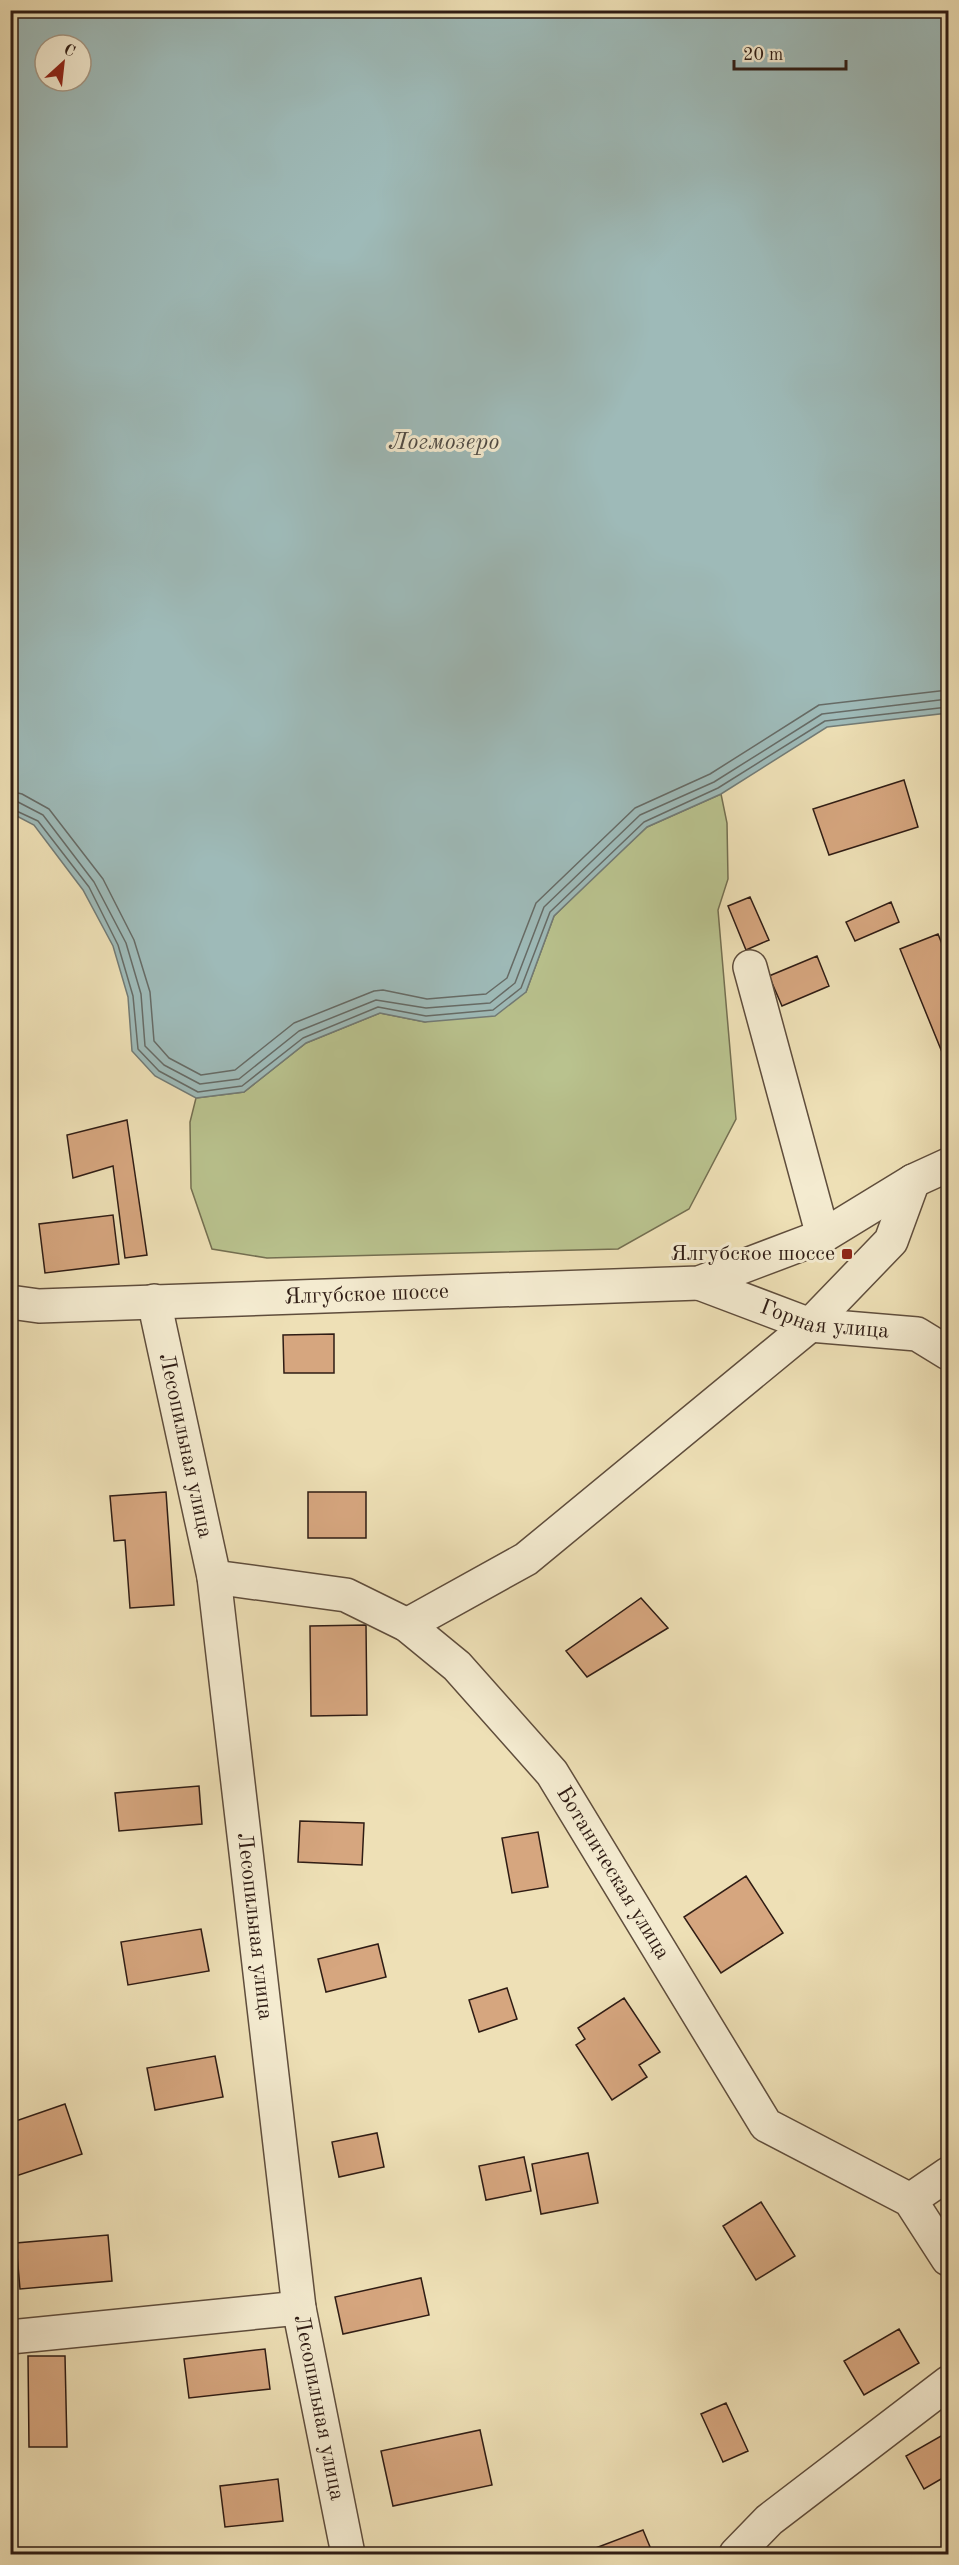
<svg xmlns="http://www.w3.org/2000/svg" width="959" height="2565" font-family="'Old Standard TT',serif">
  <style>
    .green { fill: #b9c28e; stroke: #746f51; stroke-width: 1.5 }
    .water { fill: #9ebab8; stroke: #727b76; stroke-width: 1.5; fill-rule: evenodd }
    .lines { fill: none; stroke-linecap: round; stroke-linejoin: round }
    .shore { stroke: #666b66; stroke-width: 1.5 }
    .building { fill: #d6a67f; stroke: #2f1c14; stroke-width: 1.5 }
    .minor-casing { stroke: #5f4d3c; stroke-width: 36 }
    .minor { stroke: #f4ebd0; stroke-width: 33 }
    .poi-dot { fill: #8f2418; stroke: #f4ebd0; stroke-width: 2 }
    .labels { text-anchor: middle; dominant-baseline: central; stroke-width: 6; stroke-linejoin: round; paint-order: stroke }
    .poi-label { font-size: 22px; fill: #2f1c14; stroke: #f4ebd0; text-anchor: end }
    .street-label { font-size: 22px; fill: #2f1c14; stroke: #f4ebd0 }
    .water-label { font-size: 24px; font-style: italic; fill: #504b45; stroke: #f4ebd0 }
  </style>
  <rect width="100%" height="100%" fill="#eee0b6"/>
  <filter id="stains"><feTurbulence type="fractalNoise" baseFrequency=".00333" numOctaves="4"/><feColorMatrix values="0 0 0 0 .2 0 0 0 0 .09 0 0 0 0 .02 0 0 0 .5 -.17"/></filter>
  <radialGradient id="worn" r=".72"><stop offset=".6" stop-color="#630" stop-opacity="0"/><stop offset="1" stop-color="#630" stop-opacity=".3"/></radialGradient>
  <path class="green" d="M721,794L727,823L728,879L718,910L736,1119L689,1209L618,1249L267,1258L212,1249L191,1188L190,1122L196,1098L244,1092L306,1043L380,1013L425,1022L526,992L554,916L591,879L647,827Z"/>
  <path class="water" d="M10,11H948V713L827,727L721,794L647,827L554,916L526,992L495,1016L425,1022L380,1013L306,1043L244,1092L196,1098L155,1076L132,1051L128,997L113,946L83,890L34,825L11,813ZM45,45H81V81H45Z"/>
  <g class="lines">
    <path class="shore" d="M10,791L22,794L49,809L103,879L134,940L150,992L154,1041L169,1058L201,1075L235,1070L294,1023L374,991L383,990L427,999L486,994L507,978L536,903L635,808L710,774L819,705L948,690
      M10,800L18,802L43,815L94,882L126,943L141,994L145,1046L164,1065L200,1084L239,1079L299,1031L376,1000L426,1008L490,1003L515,983L544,907L640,815L714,782L822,714L948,699
      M10,808L38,821L89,887L118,945L133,996L138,1049L159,1071L198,1092L242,1086L303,1038L378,1007L426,1016L493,1010L521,988L550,912L644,822L718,788L825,721L948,707"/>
  </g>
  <path class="building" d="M904,780L918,827L829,855L813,809Z
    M750,897L769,940L746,950L728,906Z
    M891,902L899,922L855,941L846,922Z
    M938,934L948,959V1061L946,1062L900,949Z
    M817,956L829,986L782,1006L769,976Z
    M127,1120L147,1255L125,1258L113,1166L73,1178L67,1135Z
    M113,1215L119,1264L45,1273L39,1224Z
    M334,1334V1373H284L283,1335Z
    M166,1492L174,1605L130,1608L125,1540L114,1541L110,1496Z
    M308,1492H366V1538H308Z
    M641,1598L668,1628L587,1677L566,1651Z
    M366,1625L367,1715L311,1716L310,1626Z
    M199,1786L202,1824L119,1831L115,1793Z
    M300,1821L364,1823L362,1865L298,1862Z
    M538,1832L548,1887L512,1893L502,1838Z
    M746,1876L783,1933L721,1973L684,1917Z
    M201,1929L209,1971L128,1985L121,1942Z
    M378,1944L386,1977L326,1992L318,1959Z
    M507,1988L517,2019L479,2032L469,2000Z
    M624,1998L660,2052L639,2065L647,2077L612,2100L576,2045L585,2039L578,2028Z
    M215,2056L223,2097L155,2110L147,2068Z
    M65,2104L82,2154L10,2178V2123Z
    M377,2133L384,2167L339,2177L332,2142Z
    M588,2153L598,2203L541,2214L532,2164Z
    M524,2157L531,2191L486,2200L479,2166Z
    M761,2202L795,2256L756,2280L723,2226Z
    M108,2235L112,2281L20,2289L16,2243Z
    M421,2278L429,2315L343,2334L335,2297Z
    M899,2329L919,2363L864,2395L844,2361Z
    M265,2349L270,2389L189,2398L184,2359Z
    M28,2356H65L67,2447H29Z
    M726,2403L748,2451L723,2462L701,2414Z
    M480,2430L492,2485L393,2506L381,2451Z
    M948,2432V2475L924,2489L906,2456Z
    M278,2479L283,2521L225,2527L220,2486Z
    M643,2530L653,2554H595L593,2549Z"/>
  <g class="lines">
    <g class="minor-casing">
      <g id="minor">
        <path d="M750,967L823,1236"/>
        <path id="s1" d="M699,1283L810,1325L917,1334L948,1353"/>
        <path id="s2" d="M154,1301L214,1577L299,2308L348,2554"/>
        <path id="s3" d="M10,1302L39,1306L699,1283L823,1236L913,1181L948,1165"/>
        <path id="s4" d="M214,1577L346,1595L407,1625L457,1666L552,1773L766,2125L910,2200L948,2259"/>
        <path d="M407,1625L526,1559L810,1325L891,1241L913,1181"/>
        <path d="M910,2200L948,2174"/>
        <path d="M10,2337L299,2308"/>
        <path d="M736,2554L769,2520L948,2383"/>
      </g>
    </g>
    <use href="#minor" class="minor"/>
  </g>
  <rect class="poi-dot" x="841" y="1248" width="12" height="12" rx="3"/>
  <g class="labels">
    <g class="poi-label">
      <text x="835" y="1254">Ялгубское шоссе</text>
    </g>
    <g class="street-label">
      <text stroke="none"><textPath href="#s3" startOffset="357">Ялгубское шоссе</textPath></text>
      <text stroke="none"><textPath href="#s1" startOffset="132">Горная улица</textPath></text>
      <text stroke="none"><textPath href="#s2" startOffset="148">Лесопильная улица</textPath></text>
      <text stroke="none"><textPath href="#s4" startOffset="526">Ботаническая улица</textPath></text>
      <text stroke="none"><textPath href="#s2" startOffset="634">Лесопильная улица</textPath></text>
      <text stroke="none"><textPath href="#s2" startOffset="1120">Лесопильная улица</textPath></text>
    </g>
    <g class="water-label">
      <text x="444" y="443">Логмозеро</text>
    </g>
  </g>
  <rect width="959" height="2565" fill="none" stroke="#eee0b6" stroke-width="36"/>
  <rect x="12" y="12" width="935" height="2541" fill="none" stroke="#2f1c14" stroke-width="3"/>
  <rect x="18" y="18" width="923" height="2529" fill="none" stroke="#2f1c14" stroke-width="1.5"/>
  <g transform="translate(63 63) rotate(27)"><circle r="28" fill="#f4ebd0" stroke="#a59885" stroke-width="1.5"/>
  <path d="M0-4.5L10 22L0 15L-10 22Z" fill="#8f2418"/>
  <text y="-9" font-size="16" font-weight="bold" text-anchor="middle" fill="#2f1c14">С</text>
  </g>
  <path d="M734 60v9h112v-9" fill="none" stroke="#2f1c14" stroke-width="3"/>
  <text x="743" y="60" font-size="18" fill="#2f1c14" stroke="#f4ebd0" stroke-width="4.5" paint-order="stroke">20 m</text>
  <rect width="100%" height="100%" filter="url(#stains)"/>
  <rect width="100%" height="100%" fill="url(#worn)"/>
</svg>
